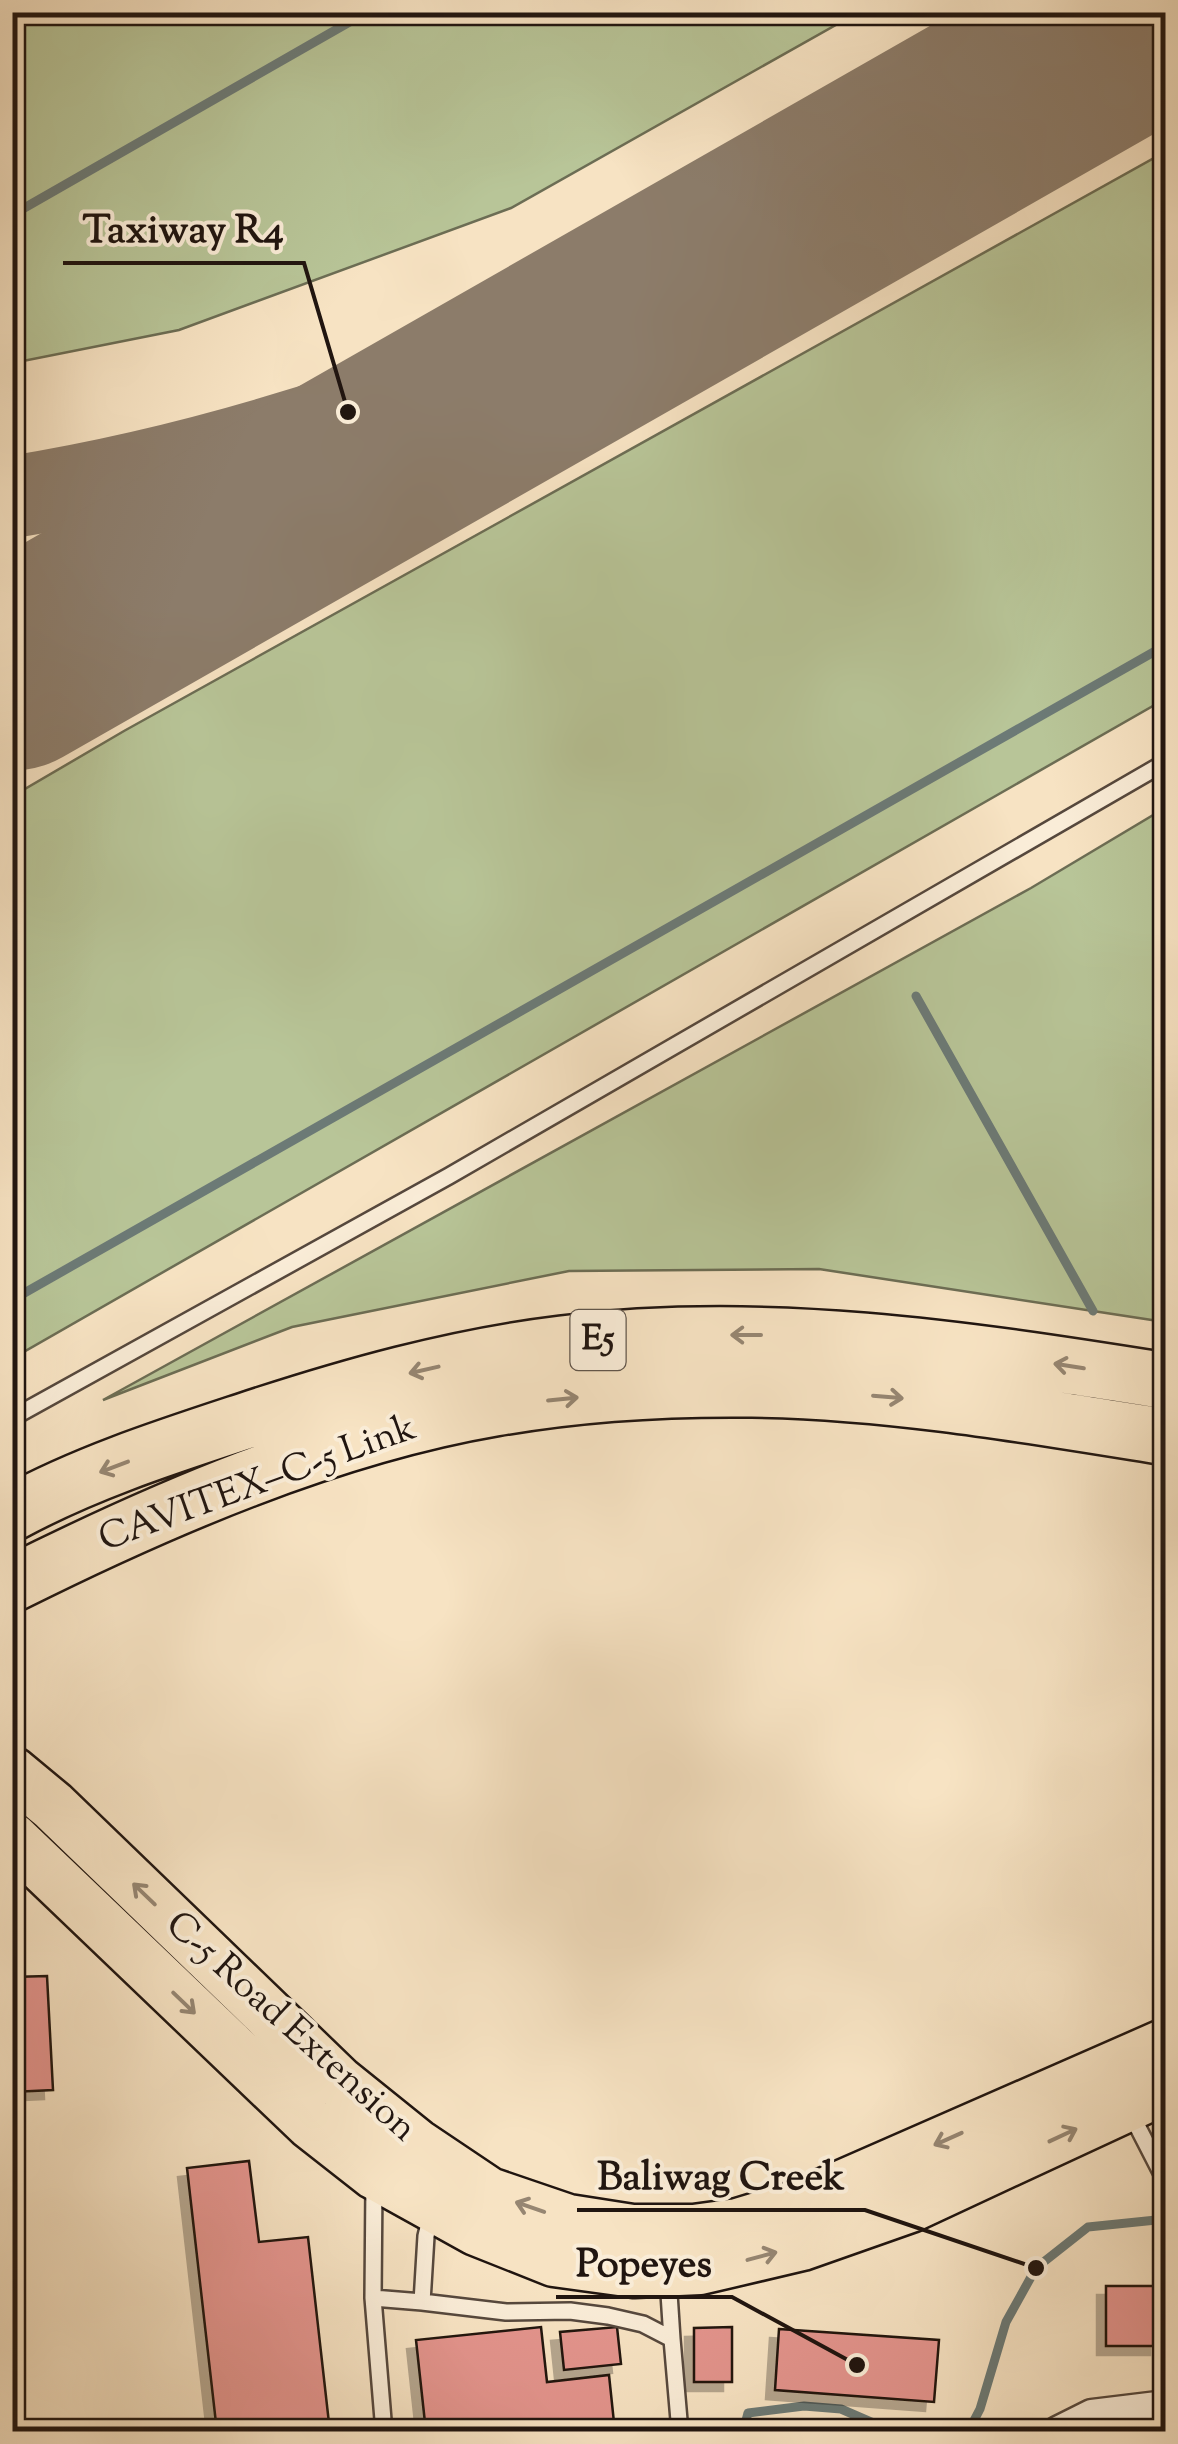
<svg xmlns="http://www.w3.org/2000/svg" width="1178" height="2444" font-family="'Sorts Mill Goudy',serif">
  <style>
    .green { fill: #b8c598; stroke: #6c6d54; stroke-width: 2.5 }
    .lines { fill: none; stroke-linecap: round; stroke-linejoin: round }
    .stream { stroke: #6c7a76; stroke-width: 9 }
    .taxiway { stroke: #8c7c6a; stroke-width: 82 }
    .runway { stroke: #8c7c6a; stroke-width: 205 }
    .building { fill: #e3948d; stroke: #201510; stroke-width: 2.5; filter: url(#shadow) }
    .service-casing { stroke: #56483d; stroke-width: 20 }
    .minor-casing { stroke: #56483d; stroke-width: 35 }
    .primary-casing { stroke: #201510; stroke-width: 55 }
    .motorway-casing { stroke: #201510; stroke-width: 60 }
    .service { stroke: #faedd8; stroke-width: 15 }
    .minor { stroke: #faedd8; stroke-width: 30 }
    .primary { stroke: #f7e3c3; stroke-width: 50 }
    .motorway { stroke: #f7e3c3; stroke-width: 55 }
    .oneway { stroke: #968672 }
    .labels { text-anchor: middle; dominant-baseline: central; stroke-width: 8; stroke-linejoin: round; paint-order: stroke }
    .shield { fill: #faedd8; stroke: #61564c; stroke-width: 2.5 }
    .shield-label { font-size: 35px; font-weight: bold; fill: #201510 }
    .street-label { font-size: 38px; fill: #201510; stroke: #faedd8 }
    .leader { fill: none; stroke: #201510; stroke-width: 4 }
    .callout-dot { fill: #201510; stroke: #faedd8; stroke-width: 4 }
    .callout-label { font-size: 40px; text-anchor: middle; font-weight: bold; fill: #201510; stroke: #faedd8; stroke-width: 8; stroke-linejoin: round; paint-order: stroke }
  </style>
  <defs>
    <filter id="shadow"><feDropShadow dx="-9" dy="9" stdDeviation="0" flood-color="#0004"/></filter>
  </defs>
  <rect width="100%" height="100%" fill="#f7e3c3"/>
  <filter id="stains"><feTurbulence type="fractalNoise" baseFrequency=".002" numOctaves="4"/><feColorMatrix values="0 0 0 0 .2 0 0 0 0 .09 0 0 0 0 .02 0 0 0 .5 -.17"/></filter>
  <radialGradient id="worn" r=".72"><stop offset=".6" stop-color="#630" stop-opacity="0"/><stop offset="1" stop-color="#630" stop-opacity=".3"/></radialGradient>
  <path class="green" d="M13,12H857V13L511,208L179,330L13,363Z
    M1165,152V699L13,1358V796L124,731Z
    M1165,808V1322L819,1269L569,1271L292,1327L103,1400L1031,888Z"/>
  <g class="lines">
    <path class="stream" d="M12,215L367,12
      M916,996L1093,1311
      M12,1300L1166,645
      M743,2432L748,2413L804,2406L841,2409L894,2432
      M968,2432L980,2409L1006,2322L1036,2268L1088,2227L1166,2219"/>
    <path class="taxiway" d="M12,497C173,471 335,423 486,363C564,333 640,298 717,266"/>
    <path class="runway" d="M12,668L1161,12"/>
  </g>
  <path class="building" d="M47,1976L53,2090L12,2092V1977Z
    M249,2161L259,2242L308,2237L330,2432H217L187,2168Z
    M1106,2286H1159V2346H1106Z
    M541,2327L547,2382L609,2375L615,2432H426L416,2340Z
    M617,2327L621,2364L564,2370L560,2332Z
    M732,2327V2382H694V2328Z
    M779,2329L939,2340L934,2402L775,2390Z"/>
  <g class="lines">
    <g class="service-casing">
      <path id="service" d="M12,1418L449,1176L1166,762
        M1129,2110L1166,2182
        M374,2183L373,2298L422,2302L426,2236L431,2215
        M668,2278L672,2339
        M373,2298L384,2432
        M422,2302L506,2312L570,2311L608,2316L643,2324L672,2339L680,2432"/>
    </g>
    <g class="minor-casing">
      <path id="minor" d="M1058,2432L1092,2415L1166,2406"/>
    </g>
    <g class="primary-casing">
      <path id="primary" d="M12,1772L53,1806L339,2082L416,2144L489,2193L568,2220L632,2230H694L738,2224L794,2207L1166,2044
        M12,1838L310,2123L375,2174L476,2230L554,2261L634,2272L700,2269L802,2245L910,2207L1166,2088"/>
    </g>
    <g class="motorway-casing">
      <path id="motorway" d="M12,1513C85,1473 166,1447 245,1421C348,1387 454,1357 562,1344C765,1319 965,1349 1166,1381
        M12,1584C160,1510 331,1436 495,1408C579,1393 666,1388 752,1389C891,1391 1029,1415 1166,1437"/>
    </g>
    <use href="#service" class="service"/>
    <use href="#minor" class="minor"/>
    <use href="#primary" class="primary"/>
    <use href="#motorway" class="motorway"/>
  </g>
  <defs><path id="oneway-shaft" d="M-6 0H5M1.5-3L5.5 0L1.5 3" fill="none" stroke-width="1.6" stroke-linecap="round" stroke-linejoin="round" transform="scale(2.5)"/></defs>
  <g class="oneway">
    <use href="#oneway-shaft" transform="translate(746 1335) rotate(-180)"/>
    <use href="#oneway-shaft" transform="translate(1069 1366) rotate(-171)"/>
    <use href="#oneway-shaft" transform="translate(424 1370) rotate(167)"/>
    <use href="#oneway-shaft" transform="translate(888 1397) rotate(5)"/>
    <use href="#oneway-shaft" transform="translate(563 1399) rotate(-6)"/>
    <use href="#oneway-shaft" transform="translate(114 1467) rotate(159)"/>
    <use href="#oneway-shaft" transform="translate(144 1894) rotate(-136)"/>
    <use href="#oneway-shaft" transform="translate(184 2003) rotate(44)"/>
    <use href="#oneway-shaft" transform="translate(1063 2135) rotate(-25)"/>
    <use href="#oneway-shaft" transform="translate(948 2139) rotate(156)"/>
    <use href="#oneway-shaft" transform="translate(530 2207) rotate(-161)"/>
    <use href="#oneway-shaft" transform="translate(762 2256) rotate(-15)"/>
  </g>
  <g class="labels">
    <rect class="shield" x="570.5" y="1310" width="55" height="60" rx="8"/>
    <g class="shield-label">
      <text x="598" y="1340">E5</text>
    </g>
    <g class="street-label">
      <text transform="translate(258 1485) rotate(-20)">CAVITEX–C-5 Link</text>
      <text transform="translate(290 2028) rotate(42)">C-5 Road Extension</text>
    </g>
  </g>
  <path class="leader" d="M348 412L304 263H63M1036 2268L865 2210H577M857 2365L732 2297H556"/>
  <g class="callout-dot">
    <circle cx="348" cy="412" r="10"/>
    <circle cx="1036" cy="2268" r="10"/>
    <circle cx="857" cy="2365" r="10"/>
  </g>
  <g class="callout-label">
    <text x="183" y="242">Taxiway R4</text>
    <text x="721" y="2189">Baliwag Creek</text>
    <text x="644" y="2276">Popeyes</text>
  </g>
  <rect width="1178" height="2444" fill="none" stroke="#f7e3c3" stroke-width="50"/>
  <rect x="15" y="15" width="1148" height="2414" fill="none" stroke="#201510" stroke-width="5"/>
  <rect x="25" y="25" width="1128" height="2394" fill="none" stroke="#201510" stroke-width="2.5"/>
  <rect width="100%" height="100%" filter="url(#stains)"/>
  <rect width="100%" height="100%" fill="url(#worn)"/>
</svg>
